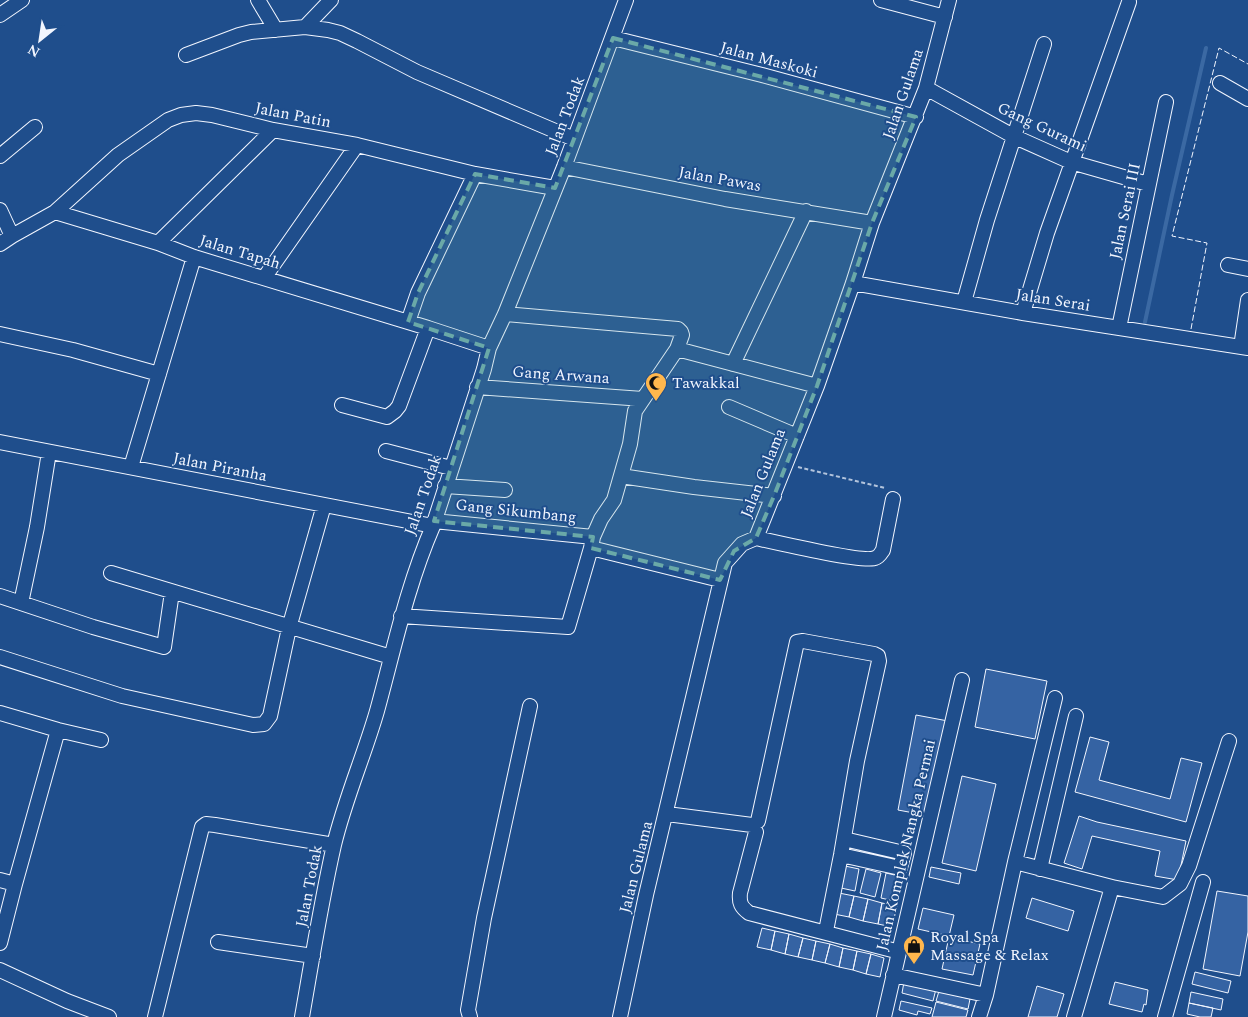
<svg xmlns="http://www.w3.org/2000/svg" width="1248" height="1017" font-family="Spectral,serif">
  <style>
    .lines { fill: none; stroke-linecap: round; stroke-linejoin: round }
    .stream { stroke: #3b69a3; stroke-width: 4 }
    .building { fill: #3563a3; stroke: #f2f6ff }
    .minor-casing { stroke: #f2f6ff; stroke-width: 16 }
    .path { stroke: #b3c4dc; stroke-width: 2; stroke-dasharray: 4 2.5; stroke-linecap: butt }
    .minor { stroke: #1f4e8c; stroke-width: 14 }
    .fence { stroke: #f2f6ff; stroke-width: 1; stroke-dasharray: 6 2.5; stroke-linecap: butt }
    .marked { fill: #6aa9a8; fill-opacity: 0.2; stroke: #6aa9a8; stroke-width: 4; stroke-dasharray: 10 6; stroke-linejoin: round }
    .labels { text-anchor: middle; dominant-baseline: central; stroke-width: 4; stroke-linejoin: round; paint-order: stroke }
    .street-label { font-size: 16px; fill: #f2f6ff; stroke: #1f4e8c }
    .poi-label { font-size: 16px; fill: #f2f6ff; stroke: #1f4e8c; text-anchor: start }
  </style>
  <rect width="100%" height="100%" fill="#1f4e8c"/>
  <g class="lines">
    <path class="stream" d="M1145,322L1172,195L1206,48"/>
  </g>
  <path class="building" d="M986,669L1047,681L1035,739L975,727Z
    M916,715L948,721L930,816L898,810Z
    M1090,737L1109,742L1099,780L1170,799L1181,758L1202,763L1186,822L1075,792Z
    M962,776L996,784L976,871L942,863Z
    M1079,816L1097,822L1186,841L1178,880L1155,876L1160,851L1092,836L1082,869L1064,863Z
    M845,866L859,869L855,891L841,888Z
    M931,867L961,873L959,884L929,877Z
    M866,869L881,873L875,897L860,893Z
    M886,873L903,877L898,902L881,898Z
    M1217,891L1248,896V932L1240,976L1203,969Z
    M839,893L854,896L849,917L834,914Z
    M854,896L868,899L863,921L849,917Z
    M1032,898L1074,911L1068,931L1026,918Z
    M868,899L882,903L878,924L863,921Z
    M882,903L897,906L892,927L878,924Z
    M923,908L954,915L949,936L918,929Z
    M762,928L775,931L771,950L757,947Z
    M775,931L789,934L785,954L771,950Z
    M789,934L803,938L798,957L785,954Z
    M949,937L980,944L973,975L942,969Z
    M803,938L816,941L812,960L798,957Z
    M816,941L830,944L825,963L812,960Z
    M830,944L843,948L839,967L825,963Z
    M843,948L857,951L853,970L839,967Z
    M857,951L871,954L866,974L853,970Z
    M871,954L884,958L880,977L866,974Z
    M1195,972L1231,981L1228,993L1192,984Z
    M904,982L936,989L933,1001L902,993Z
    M1115,982L1148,990L1146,1005L1144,1004L1142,1012L1109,1004Z
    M1037,986L1064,994L1057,1017H1028Z
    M939,991L970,999L968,1009L936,1001Z
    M1191,992L1223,999L1221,1010L1189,1003Z
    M901,1001L932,1008L930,1014L918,1011L917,1015L899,1010Z
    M936,1002L968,1010L966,1017H932Z
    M1189,1003L1213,1008L1211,1017H1200L1187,1014Z"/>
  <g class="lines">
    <g class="minor-casing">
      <path id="minor" d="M258,0L276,30
        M881,0L945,17
        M0,15L22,0
        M305,27L331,0
        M613,38L762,75L916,117
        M186,55L239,35L251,32L305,27L328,30L340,33L357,41L417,72L574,139
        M1220,83L1248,99
        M926,88L1015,137L1071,162L1148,184
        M0,156L35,127
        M564,167L725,199L872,223
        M0,210L12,236L55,212L158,243L194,257L428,328L489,348
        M55,212L118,155L168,120L181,115L196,113L212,115L273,130L357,145L475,174L555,188
        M158,243L273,130
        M0,244L12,236
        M1228,265L1248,269
        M264,278L357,145
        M853,283L1023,313L1248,348
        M964,302L987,220L1044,44
        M1023,313L1047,233L1129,2
        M408,322L418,293L475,174
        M1119,328L1166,102
        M0,334L73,350L159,374
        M1241,347L1248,300
        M677,349L817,386
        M733,364L806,211
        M477,387L643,399
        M342,405L387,417L395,411L399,406L428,328
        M729,407L797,436
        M0,442L433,526
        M386,451L451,468
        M131,467L194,257
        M621,476L694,487L774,496
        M445,486L505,490
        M434,521L593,537
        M756,538C774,542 864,563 875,558C879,557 881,553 883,550L893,499
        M591,548L720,580
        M111,573L391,657
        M0,596L93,627L164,647L172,592
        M21,603L37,527L49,452
        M401,616L568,627L591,548L593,537L601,519L614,500L630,444L635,411L677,349L682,335L681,332L678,329L505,314
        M0,657L122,696L253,725L264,724L270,716L289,628L324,505
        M0,713L58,730L101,740
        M667,814L752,825
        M758,821L797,642L803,641L874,654L878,656L879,661L857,761L841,855L826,931
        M756,832L740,893C739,903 741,907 749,913L892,950
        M841,855L900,868L904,853L844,839
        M1015,862L1112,887L1163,897L1180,884L1189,866L1229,741
        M1040,869L1076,716
        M0,880L15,884
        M218,942L313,956
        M0,943L15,884L58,730
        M0,970L67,1001L109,1017
        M893,975L986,995
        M155,1017L202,827L206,824L215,825L334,845
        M302,1017C312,960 321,902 334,845C345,799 364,756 377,711C394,649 407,586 433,526L484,369L489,348L505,314L564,167L626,0
        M470,1017L468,1010L484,918L530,706
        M620,1017L646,895L725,563L742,544L756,538L817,386L853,283L872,223L926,88L949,0
        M884,1017L962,680
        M979,1017L986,995L1015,862L1055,698
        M1074,1017L1112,887
        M1165,1017L1203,882"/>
    </g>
    <path class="path" d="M798,467L885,488"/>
    <use href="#minor" class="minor"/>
    <path class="fence" d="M1191,329L1207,243L1172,236L1219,48L1248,64"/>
  </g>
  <path class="marked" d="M613,38L916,117L872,223L817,386L774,496L756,538L734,551L720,580L591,548L593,537L434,521L489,348L408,322L418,293L475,174L555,188Z"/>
  <defs>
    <g id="mosque-pin" transform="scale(1.125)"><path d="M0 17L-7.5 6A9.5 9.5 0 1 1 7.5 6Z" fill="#ffb74d" stroke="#1f4e8c"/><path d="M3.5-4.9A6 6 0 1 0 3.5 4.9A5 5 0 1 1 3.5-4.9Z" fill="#111"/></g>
    <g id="shop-pin" transform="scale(1.125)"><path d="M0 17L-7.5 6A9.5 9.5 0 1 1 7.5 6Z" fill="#ffb74d" stroke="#1f4e8c"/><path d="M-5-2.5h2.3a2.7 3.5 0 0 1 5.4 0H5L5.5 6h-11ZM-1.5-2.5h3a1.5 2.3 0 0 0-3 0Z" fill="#111"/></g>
  </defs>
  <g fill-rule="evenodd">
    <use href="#mosque-pin" x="656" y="383"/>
    <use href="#shop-pin" x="914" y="946"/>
  </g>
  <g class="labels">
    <g class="street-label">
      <text transform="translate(769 60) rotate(15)">Jalan Maskoki</text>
      <text transform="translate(903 94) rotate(-71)">Jalan Gulama</text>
      <text transform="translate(293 115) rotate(11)">Jalan Patin</text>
      <text transform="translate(565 116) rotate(-69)">Jalan Todak</text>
      <text transform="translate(1042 127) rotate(25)">Gang Gurami</text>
      <text transform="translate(720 179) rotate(10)">Jalan Pawas</text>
      <text transform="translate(1125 211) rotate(-78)">Jalan Serai III</text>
      <text transform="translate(240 252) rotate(17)">Jalan Tapah</text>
      <text transform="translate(1053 300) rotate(9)">Jalan Serai</text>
      <text transform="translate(561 375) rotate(4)">Gang Arwana</text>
      <text transform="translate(220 467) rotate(11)">Jalan Piranha</text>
      <text transform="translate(763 473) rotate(-68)">Jalan Gulama</text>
      <text transform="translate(423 495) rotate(-71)">Jalan Todak</text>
      <text transform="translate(516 511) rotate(6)">Gang Sikumbang</text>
      <text transform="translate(906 845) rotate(-77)">Jalan Komplek Nangka Permai</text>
      <text transform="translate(636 867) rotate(-76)">Jalan Gulama</text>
      <text transform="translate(309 886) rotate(-79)">Jalan Todak</text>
    </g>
    <g class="poi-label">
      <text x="672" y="383">Tawakkal</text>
      <text x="930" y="937">Royal Spa<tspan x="930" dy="18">Massage &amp; Relax</tspan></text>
    </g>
  </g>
  <g transform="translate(40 40) rotate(210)" stroke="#1f4e8c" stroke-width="4" paint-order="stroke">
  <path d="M0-4L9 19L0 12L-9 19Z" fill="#f2f6ff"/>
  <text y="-8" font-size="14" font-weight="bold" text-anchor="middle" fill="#f2f6ff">N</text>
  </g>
</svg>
